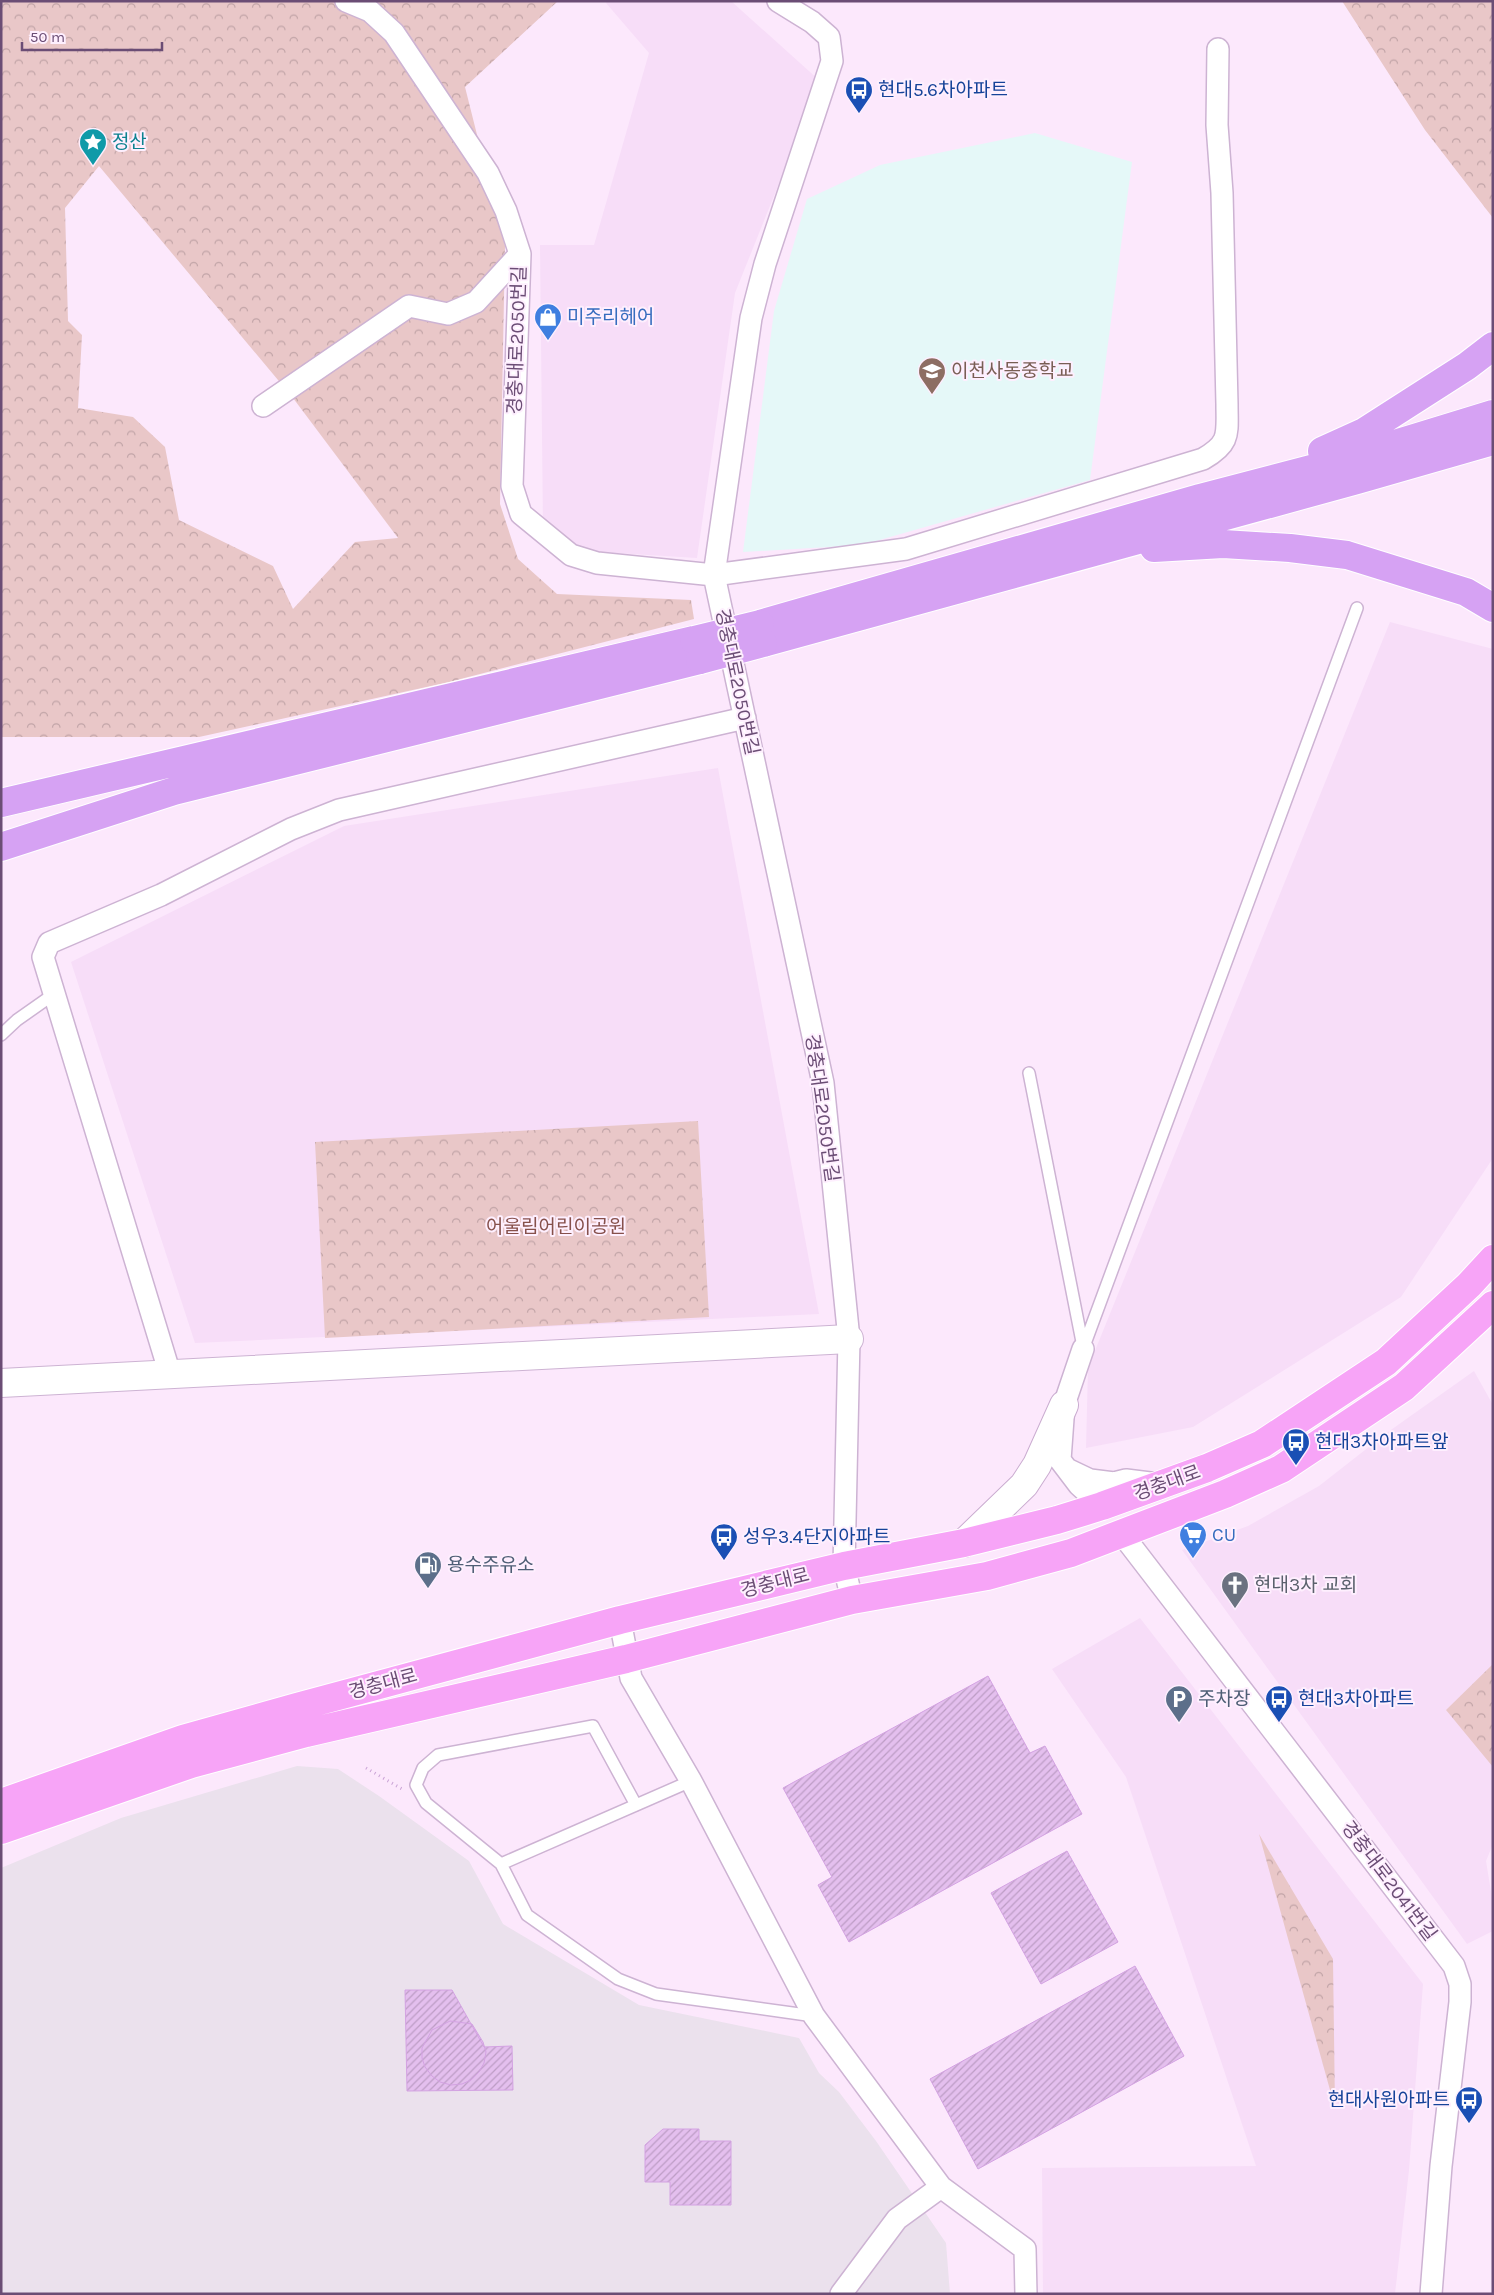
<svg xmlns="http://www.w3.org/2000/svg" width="1494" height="2295" font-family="Karla,'Noto Sans KR',sans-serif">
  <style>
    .residential { fill: #f7ddf8 }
    .industrial { fill: #ebe1ed }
    .education { fill: #e5f8f8 }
    .forest { fill: url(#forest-crowns); fill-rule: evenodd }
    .building { fill: url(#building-hatch); stroke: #d3a2e2 }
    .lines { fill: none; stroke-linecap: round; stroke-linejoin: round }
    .service-casing { stroke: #cdb3d3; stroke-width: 14 }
    .minor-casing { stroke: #cdb3d3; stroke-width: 24 }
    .tertiary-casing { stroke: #cdb3d3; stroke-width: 30 }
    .secondary-casing { stroke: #caacd0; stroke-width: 30 }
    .primary-casing { stroke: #fff; stroke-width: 30 }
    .motorway-casing { stroke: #fff; stroke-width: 30 }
    .path { stroke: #caa3d6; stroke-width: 3; stroke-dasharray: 1 4; stroke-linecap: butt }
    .service { stroke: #fff; stroke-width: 11 }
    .minor { stroke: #fff; stroke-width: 21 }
    .tertiary { stroke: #fff; stroke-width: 28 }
    .secondary { stroke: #fff; stroke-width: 28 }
    .primary { stroke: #f7a4f7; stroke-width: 28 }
    .motorway { stroke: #d6a2f3; stroke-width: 28 }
    .motorway-bridge-casing { stroke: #fff; stroke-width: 30; stroke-linecap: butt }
    .motorway-bridge { stroke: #d6a2f3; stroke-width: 28 }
    .labels { text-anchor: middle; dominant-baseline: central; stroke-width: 4; stroke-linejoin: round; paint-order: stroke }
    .transit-label { font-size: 19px; fill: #164399; stroke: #feeffe; text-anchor: start }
    .culture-label { font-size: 19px; fill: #0d838f; stroke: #feeffe; text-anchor: start }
    .shop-label { font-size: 19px; fill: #366cbe; stroke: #feeffe; text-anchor: start }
    .street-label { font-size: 19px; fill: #6b4d75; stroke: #feeffe }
    .education-label { font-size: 19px; fill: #785e54; stroke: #feeffe; text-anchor: start }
    .park-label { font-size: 19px; fill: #86504b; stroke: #feeffe }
    .service-label { font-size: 19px; fill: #4e5e75; stroke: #feeffe; text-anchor: start }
    .worship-label { font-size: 19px; fill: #5b616d; stroke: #feeffe; text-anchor: start }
  </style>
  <defs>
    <pattern id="forest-crowns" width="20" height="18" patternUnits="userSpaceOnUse" patternTransform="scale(1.25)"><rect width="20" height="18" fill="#e9c7c8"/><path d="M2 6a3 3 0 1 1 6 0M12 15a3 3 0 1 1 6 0" fill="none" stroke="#c1a4a7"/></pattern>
    <pattern id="building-hatch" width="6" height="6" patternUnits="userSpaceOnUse" patternTransform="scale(1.25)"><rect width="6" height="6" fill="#e4bfee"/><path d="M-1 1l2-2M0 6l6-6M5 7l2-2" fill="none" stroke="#bd9dc5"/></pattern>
  </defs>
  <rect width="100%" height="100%" fill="#fce8fc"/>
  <path class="residential" d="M607,1H731L820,81L735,293L697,558L567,550L543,528L540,245H594L649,53L606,3Z
    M1390,622L1493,649V1158L1401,1297L1193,1427L1086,1448L1088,1368Z
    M718,768L819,1314L195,1343L71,962L344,826Z
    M1474,1371L1493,1405V1844L1486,1861L1493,1904V1931L1467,1944L1182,1550L1248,1526L1319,1486L1388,1432Z
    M1140,1618L1423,1984L1409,2170L1395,2294H1043L1042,2168L1256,2166L1126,1777L1052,1669Z"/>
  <path class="industrial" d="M297,1766L338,1769L379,1796L469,1861L503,1924L639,2005L799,2038L819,2073L839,2092L876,2141L946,2243L950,2294H1V1868L121,1818Z"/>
  <path class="education" d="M1035,133L1132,162L1090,480L862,545L743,552L774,311L807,199L880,165Z"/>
  <path class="forest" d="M1,1H558L465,87L505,246L500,504L518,559L557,594L691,600L694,619L449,682L199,737H1ZM99,166L293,398L398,538L355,542L293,609L273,566L179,520L165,447L133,417L78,408L82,335L68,321L65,208Z
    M1342,1H1493V218L1425,130Z
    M698,1121L709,1317L325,1338L315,1142Z
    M1493,1664V1767L1446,1710Z
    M1259,1834L1333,1959L1335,2108Z"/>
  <path class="building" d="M988,1676L1030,1753L1045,1746L1082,1814L849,1942L818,1885L832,1877L783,1788Z
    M1067,1851L1118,1942L1041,1984L991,1893Z
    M1135,1966L1184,2056L978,2169L930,2079Z
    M405,1990H452L484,2047L512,2046L513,2090L407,2091Z
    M450,2021L472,2024L483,2042L486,2052L484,2063L479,2072L471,2080L462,2084L451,2085L440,2082L432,2076L425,2067L422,2058V2048L432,2030Z
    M663,2129H699V2141H731V2205H670V2182H645V2145Z"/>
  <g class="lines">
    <g class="service-casing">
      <path id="service" d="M1,1035L17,1020L54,994
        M1029,1073L1083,1347
        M1083,1349L1357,608
        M636,1805L593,1726L438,1755L423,1768L416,1785L426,1803L501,1864L527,1915L618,1979L656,1994L814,2016
        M501,1864L691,1781"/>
    </g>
    <g class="minor-casing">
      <path id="minor" d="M346,1L370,11L394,33L488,173L506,211L520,254L512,486L521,514L571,555L597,563L714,575L906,549L1203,459C1231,443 1227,434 1227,404L1222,193L1217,125L1218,49
        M778,1L812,22L829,37L832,61L765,264L751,318L714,575L823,1083L849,1339L844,1566L852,1600
        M263,406L409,306L448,314L476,302L520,254
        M1083,1349L1064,1405L1060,1460L1079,1485L1102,1506
        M170,1374L43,957L49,943L161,895L291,829L339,810L745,718
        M1069,1470L1090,1480L1114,1483L1126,1480L1158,1484
        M1122,1534L1454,1966L1460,1984V2002L1441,2166L1431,2294
        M620,1620L631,1678L691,1781L814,2016L941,2187L1025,2249L1026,2294
        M841,2294L897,2219L941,2187"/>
    </g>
    <g class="tertiary-casing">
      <path id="tertiary" d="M1,1383L849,1339"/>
    </g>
    <g class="secondary-casing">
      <path id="secondary" d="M964,1543L1024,1485L1037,1465L1064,1405"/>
    </g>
    <g class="primary-casing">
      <path id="primary" d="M1,1803L183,1739L297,1707L620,1620L844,1566L964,1543L1057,1520L1102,1506L1207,1468L1262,1444L1386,1362L1469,1285L1493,1259
        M1,1830L191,1764L306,1733L626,1659L852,1600L987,1576L1071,1553L1225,1494L1281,1469L1404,1387L1493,1305"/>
    </g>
    <g class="motorway-casing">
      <path id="motorway" d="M1322,451L1364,432L1467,366L1493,346
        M1154,548L1223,544L1290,548L1347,555L1466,592L1493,608
        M760,624L1200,498L1330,464L1493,414
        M763,643L1357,480L1493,441
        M1,803L694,640
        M1,847L174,791L700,660"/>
    </g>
    <path class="path" d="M366,1768L402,1789"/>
    <use href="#service" class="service"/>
    <use href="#minor" class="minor"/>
    <use href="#tertiary" class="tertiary"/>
    <use href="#secondary" class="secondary"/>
    <use href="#primary" class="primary"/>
    <use href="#motorway" class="motorway"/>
    <g class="motorway-bridge-casing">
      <path id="motorway-bridge" d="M694,640L760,624
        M700,660L763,643"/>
    </g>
    <use href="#motorway-bridge" class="motorway-bridge"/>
  </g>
  <defs>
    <g id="bus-pin" transform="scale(1.4375)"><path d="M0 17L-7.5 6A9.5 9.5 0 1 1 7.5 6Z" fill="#1a4fb4" stroke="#feeffe"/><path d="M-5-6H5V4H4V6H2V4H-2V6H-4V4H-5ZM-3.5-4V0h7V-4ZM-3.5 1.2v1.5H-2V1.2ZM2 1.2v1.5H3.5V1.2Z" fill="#fff"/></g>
    <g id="sight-pin" transform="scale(1.4375)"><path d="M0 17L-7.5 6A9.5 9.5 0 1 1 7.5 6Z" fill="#0f9aa8" stroke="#feeffe"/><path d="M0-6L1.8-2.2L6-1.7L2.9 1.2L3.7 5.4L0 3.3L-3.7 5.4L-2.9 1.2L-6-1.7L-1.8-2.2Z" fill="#fff"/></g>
    <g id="shop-pin" transform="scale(1.4375)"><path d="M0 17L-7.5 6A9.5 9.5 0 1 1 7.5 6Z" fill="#3f7fe0" stroke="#feeffe"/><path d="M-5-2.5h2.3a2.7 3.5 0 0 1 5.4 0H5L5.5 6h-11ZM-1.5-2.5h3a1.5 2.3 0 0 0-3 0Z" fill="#fff"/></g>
    <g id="school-pin" transform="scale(1.4375)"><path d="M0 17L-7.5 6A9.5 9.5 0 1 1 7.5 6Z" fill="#8d6e63" stroke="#feeffe"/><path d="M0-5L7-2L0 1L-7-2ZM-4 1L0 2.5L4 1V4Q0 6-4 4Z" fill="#fff"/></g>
    <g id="supermarket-pin" transform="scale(1.4375)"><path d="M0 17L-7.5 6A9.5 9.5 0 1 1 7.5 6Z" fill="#3f7fe0" stroke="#feeffe"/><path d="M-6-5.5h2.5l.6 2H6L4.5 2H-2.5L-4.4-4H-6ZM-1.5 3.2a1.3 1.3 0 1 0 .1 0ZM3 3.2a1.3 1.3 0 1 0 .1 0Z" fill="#fff"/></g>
    <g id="fuel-pin" transform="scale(1.4375)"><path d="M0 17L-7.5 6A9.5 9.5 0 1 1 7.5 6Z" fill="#5c6f8a" stroke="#feeffe"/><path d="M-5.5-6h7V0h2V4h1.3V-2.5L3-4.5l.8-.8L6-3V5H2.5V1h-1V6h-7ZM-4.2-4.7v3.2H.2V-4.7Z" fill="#fff"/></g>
    <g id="church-pin" transform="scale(1.4375)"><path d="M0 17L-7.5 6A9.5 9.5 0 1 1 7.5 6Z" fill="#6b7280" stroke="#feeffe"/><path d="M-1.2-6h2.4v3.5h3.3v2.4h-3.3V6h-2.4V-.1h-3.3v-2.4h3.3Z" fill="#fff"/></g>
    <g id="parking-pin" transform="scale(1.4375)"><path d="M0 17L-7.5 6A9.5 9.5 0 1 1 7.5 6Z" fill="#5c6f8a" stroke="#feeffe"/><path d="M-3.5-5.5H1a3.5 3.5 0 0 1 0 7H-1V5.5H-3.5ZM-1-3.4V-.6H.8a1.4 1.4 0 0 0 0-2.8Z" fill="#fff"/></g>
  </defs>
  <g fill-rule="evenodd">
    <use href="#bus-pin" x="859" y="90"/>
    <use href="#sight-pin" x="93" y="142"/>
    <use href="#shop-pin" x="548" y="317"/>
    <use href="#school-pin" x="932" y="371"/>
    <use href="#bus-pin" x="1296" y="1442"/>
    <use href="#supermarket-pin" x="1193" y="1535"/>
    <use href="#bus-pin" x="724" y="1537"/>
    <use href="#fuel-pin" x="428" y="1565"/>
    <use href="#church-pin" x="1235" y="1585"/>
    <use href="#parking-pin" x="1179" y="1699"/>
    <use href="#bus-pin" x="1279" y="1699"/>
    <use href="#bus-pin" x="1469" y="2100"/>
  </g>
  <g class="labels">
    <g class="transit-label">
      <text x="878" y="90">현대5.6차아파트</text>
      <text x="1315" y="1442">현대3차아파트앞</text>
      <text x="743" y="1537">성우3.4단지아파트</text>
      <text x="1298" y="1699">현대3차아파트</text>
      <text x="1450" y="2100" text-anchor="end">현대사원아파트</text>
    </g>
    <g class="culture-label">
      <text x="112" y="142">정산</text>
    </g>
    <g class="shop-label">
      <text x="567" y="317">미주리헤어</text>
      <text x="1212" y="1535">CU</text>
    </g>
    <g class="street-label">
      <text transform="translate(517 340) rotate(-88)">경충대로2050번길</text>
      <text transform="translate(737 682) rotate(78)">경충대로2050번길</text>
      <text transform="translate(822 1108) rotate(82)">경충대로2050번길</text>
      <text transform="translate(1167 1483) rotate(-20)">경충대로</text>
      <text transform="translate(775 1583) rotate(-14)">경충대로</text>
      <text transform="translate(383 1684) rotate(-15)">경충대로</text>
      <text transform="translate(1389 1881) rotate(53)">경충대로2041번길</text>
    </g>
    <g class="education-label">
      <text x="951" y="371">이천사동중학교</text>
    </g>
    <g class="park-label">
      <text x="556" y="1227">어울림어린이공원</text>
    </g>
    <g class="service-label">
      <text x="447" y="1565">용수주유소</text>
      <text x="1198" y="1699">주차장</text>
    </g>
    <g class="worship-label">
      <text x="1254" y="1585">현대3차 교회</text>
    </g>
  </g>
  <rect width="1494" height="2295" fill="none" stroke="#6b4d75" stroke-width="5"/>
  <path d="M22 42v8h140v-8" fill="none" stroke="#6b4d75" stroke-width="2.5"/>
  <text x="30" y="42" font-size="15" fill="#6b4d75" stroke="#feeffe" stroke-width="4" paint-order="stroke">50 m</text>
</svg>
